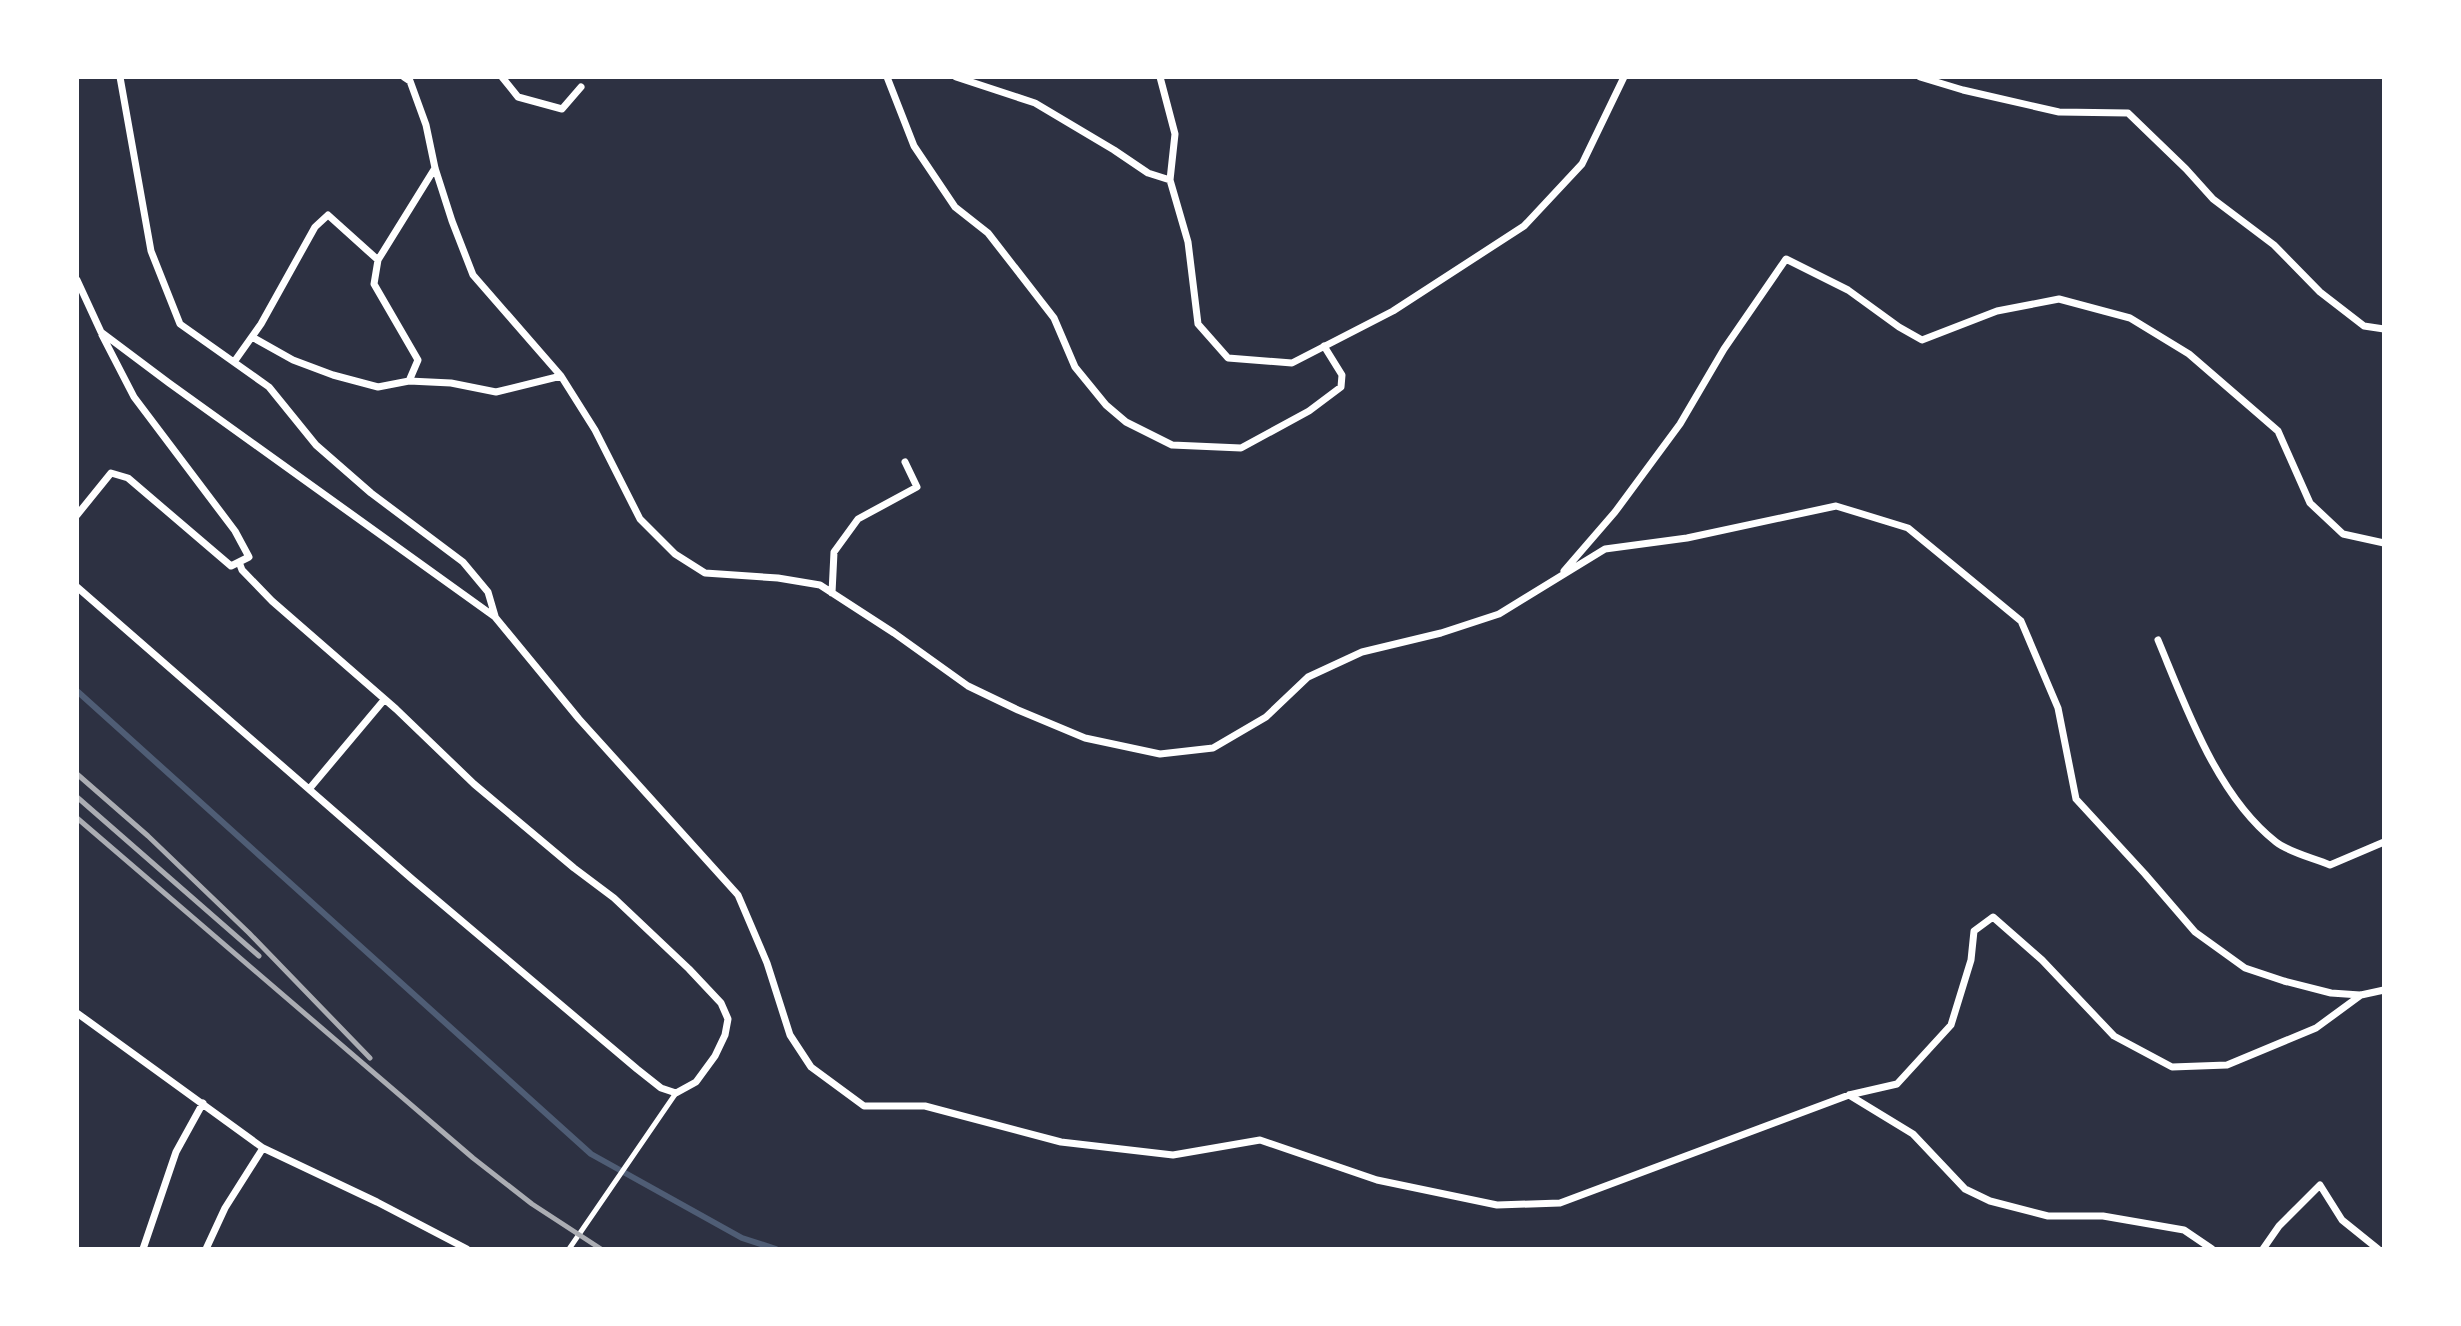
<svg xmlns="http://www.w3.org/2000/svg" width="2461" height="1326" font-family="'Titillium Web',sans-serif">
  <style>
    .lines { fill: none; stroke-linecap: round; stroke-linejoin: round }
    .stream { stroke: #4f5d75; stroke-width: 6 }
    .service { stroke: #fff; stroke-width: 5 }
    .minor { stroke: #fff; stroke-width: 7 }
    .rail { stroke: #abadb3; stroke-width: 5 }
  </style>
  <rect width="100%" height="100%" fill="#2d3142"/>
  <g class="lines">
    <path class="stream" d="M77,691L591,1154L742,1238L776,1249"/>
    <path class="service" d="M569,1249L676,1093"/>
    <path class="minor" d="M120,77L151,251L180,324L269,387L316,445L371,493L463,562L488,592L495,616
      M404,77L410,81L426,125L435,168L452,221L473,275L561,376L595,430L640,519L675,554L705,573L778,578L820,585L894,633L968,686L1018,710L1085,738L1160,754L1213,748L1266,717L1308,677L1362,652L1441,633L1499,614L1605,549L1687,538L1836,506L1908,528L2021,621L2058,708L2076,799L2145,874L2195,932L2245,968L2284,981L2331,993L2360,995
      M502,77L518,97L562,109L581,87
      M887,77L914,146L955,207L988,233L1054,318L1075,367L1106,405L1126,422L1172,445L1241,448L1309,411L1341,387L1342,375L1324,346
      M956,77L1035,103L1114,150L1148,173L1170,180L1175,134L1160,77
      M1920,77L1963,90L2059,112L2128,113L2186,169L2213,199L2274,245L2320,292L2364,326L2384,329
      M1170,180L1188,242L1198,324L1228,358L1292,363L1393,311L1524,226L1582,164L1624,77
      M378,260L435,168
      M77,280L101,332L169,383L495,617L579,719L738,895L767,963L790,1035L811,1067L864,1106H925L1061,1142L1173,1155L1260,1140L1377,1180L1497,1205L1560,1203L1849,1095L1897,1084L1951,1025L1971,960L1974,931L1993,917L2042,960L2114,1036L2172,1067L2227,1065L2316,1028L2361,995L2384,990
      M234,362L261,324L315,227L328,215L378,260L374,284L418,360L409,381L378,387L333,375L293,360L252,337
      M409,381L451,383L496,392L561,376
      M77,515L111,473L128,478L231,566L249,557L235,531L134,397L102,335
      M1564,571L1615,512L1680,424L1724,349L1786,259L1848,290L1899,327L1922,340L1997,311L2059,299L2130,318L2189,354L2278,431L2310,503L2343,534L2384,543
      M77,587L412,879L637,1069L661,1088L676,1093L696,1082L715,1056L725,1035L728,1019L721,1003L689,969L614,898L574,868L474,784L396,709L272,601L242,570L239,562
      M832,593L834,552L858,519L917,487L905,462
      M2158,640C2186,707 2217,796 2276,842C2290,853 2314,858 2330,865L2384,842
      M310,788L384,700
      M77,1013L263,1148L377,1202L467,1249
      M1849,1095L1913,1134L1965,1189L1990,1201L2048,1216H2103L2184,1230L2212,1249
      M143,1249L176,1152L203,1103
      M206,1249L225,1208L263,1148
      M2263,1249L2279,1226L2320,1185L2342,1220L2378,1249"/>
    <path class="rail" d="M77,774L148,836L249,933L370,1058
      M77,797L259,956
      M77,818L473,1158L532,1204L601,1249"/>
  </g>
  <rect width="2461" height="1326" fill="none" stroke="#ffffff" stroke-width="158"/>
</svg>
